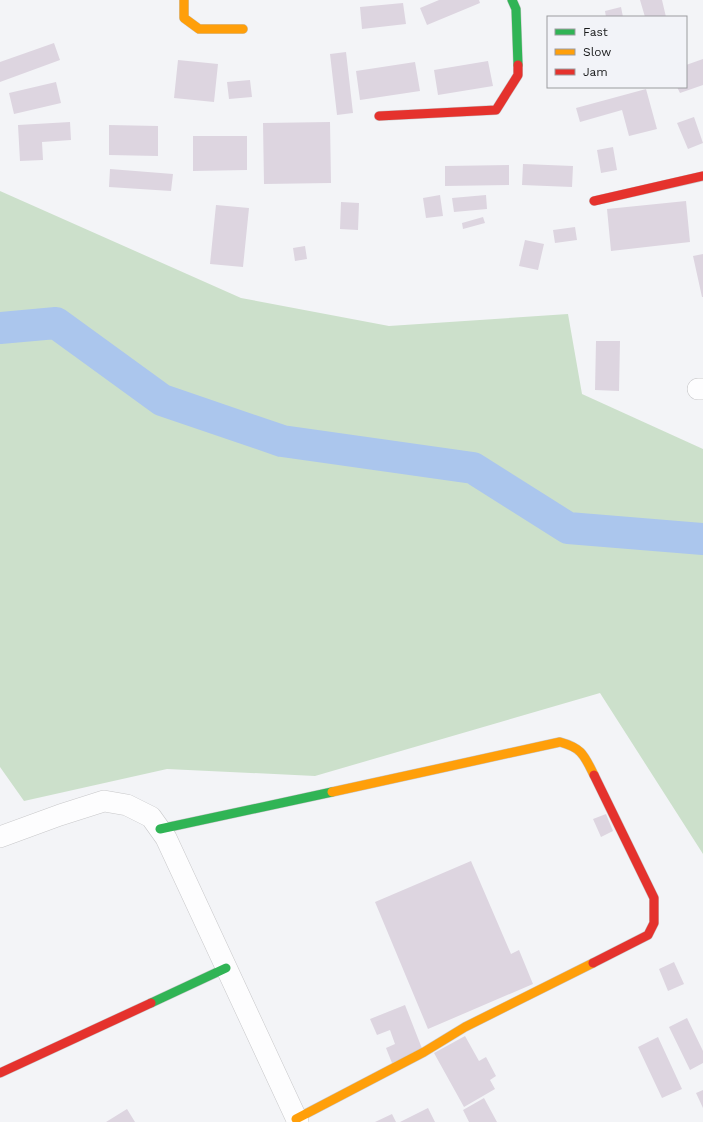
<svg xmlns="http://www.w3.org/2000/svg" width="703" height="1122" font-family="'Work Sans',sans-serif">
  <style>
    .green { fill: #cce0cb }
    .lines { fill: none; stroke-linecap: round; stroke-linejoin: round }
    .river { stroke: #abc6ed; stroke-width: 32 }
    .building { fill: #ddd5e0 }
    .street-casing { stroke: #c8c8ca; stroke-width: 22 }
    .fast-casing { stroke: #c8c8ca; stroke-width: 10 }
    .slow-casing { stroke: #c8c8ca; stroke-width: 10 }
    .jam-casing { stroke: #c8c8ca; stroke-width: 10 }
    .street { stroke: #fdfdfe; stroke-width: 21 }
    .fast { stroke: #30b455; stroke-width: 9 }
    .slow { stroke: #ff9f0a; stroke-width: 9 }
    .jam { stroke: #e5322d; stroke-width: 9 }
  </style>
  <rect width="100%" height="100%" fill="#f3f4f7"/>
  <path class="green" d="M0,191L241,298L389,326L568,314L582,394L703,449V854L600,693L315,776L167,769L24,801L0,767Z"/>
  <g class="lines">
    <path class="river" d="M0,328L56,323L162,400L282,441L473,468L568,528L703,539"/>
  </g>
  <path class="building" d="M439,0H479L480,3L427,25L420,8Z
    M640,0H662L666,17H645Z
    M403,3L406,24L362,29L360,7Z
    M621,7L623,17H606L605,11Z
    M54,43L60,60L0,82V62Z
    M346,52L353,113L337,115L330,54Z
    M703,59V85L680,93L677,87H686V65Z
    M178,60L218,64L214,102L174,98Z
    M488,61L493,86L438,95L434,70Z
    M415,62L420,91L360,100L356,71Z
    M250,80L252,97L229,99L227,82Z
    M56,82L61,103L14,114L9,93Z
    M646,89L657,129L629,136L622,110L580,122L576,108Z
    M694,117L703,143L688,149L677,123Z
    M70,122L71,140L42,142L43,160L20,161L18,125Z
    M330,122L331,183L264,184L263,123Z
    M109,125L158,126V156L109,155Z
    M193,136H247V170L193,171Z
    M613,147L617,170L601,173L597,150Z
    M523,164L573,166L572,187L522,185Z
    M509,165V185L445,186V166Z
    M110,169L173,174L171,191L109,187Z
    M440,195L443,216L426,218L423,198Z
    M486,195L487,209L454,212L452,198Z
    M686,201L690,242L611,251L607,209Z
    M341,202L359,203L358,230L340,229Z
    M216,205L249,208L243,267L210,264Z
    M483,217L485,223L463,229L462,223Z
    M575,227L577,240L555,243L553,230Z
    M525,240L544,244L538,270L519,266Z
    M305,246L307,259L295,261L293,248Z
    M703,254V297H702L693,256Z
    M596,341H620L619,391L595,390Z
    M606,814L613,831L601,837L593,819Z
    M471,861L511,954L519,950L533,984L428,1029L375,902Z
    M674,962L684,984L668,991L659,969Z
    M405,1005L423,1051L392,1063L386,1048L395,1044L390,1030L377,1035L370,1019Z
    M687,1018L703,1051V1063L690,1070L669,1027Z
    M465,1036L479,1061L486,1057L496,1076L490,1080L495,1089L464,1107L434,1053Z
    M658,1037L682,1089L662,1098L638,1047Z
    M703,1090V1108L696,1093Z
    M484,1098L497,1122H469L463,1110Z
    M428,1108L435,1122H400Z
    M127,1109L135,1122H106Z
    M392,1114L396,1122H375Z"/>
  <g class="lines">
    <g class="street-casing">
      <path id="street" d="M698,389H703
        M0,837L60,815L104,801L127,805L151,817L166,838L298,1122"/>
    </g>
    <g class="fast-casing">
      <path id="fast" d="M512,0L516,9L518,65
        M160,829L332,792
        M151,1003L226,968"/>
    </g>
    <g class="slow-casing">
      <path id="slow" d="M184,0V18L199,29H243
        M332,792L560,742C582,748 584,755 594,775
        M296,1119L424,1052L465,1027L593,963"/>
    </g>
    <g class="jam-casing">
      <path id="jam" d="M379,116L496,110L518,75V65
        M594,201L703,176
        M593,963L648,935L654,923V898L594,775
        M0,1073L151,1003"/>
    </g>
    <use href="#street" class="street"/>
    <use href="#fast" class="fast"/>
    <use href="#slow" class="slow"/>
    <use href="#jam" class="jam"/>
  </g>
  <rect x="547" y="16" width="140" height="72" fill="#f2f3f8" stroke="#9b9c9f"/>
  <rect x="555" y="29" width="20" height="6" fill="#30b455" stroke="#9b9c9f"/>
  <text x="583" y="36" font-size="12" fill="#18191a">Fast</text>
  <rect x="555" y="49" width="20" height="6" fill="#ff9f0a" stroke="#9b9c9f"/>
  <text x="583" y="56" font-size="12" fill="#18191a">Slow</text>
  <rect x="555" y="69" width="20" height="6" fill="#e5322d" stroke="#9b9c9f"/>
  <text x="583" y="76" font-size="12" fill="#18191a">Jam</text>
</svg>
